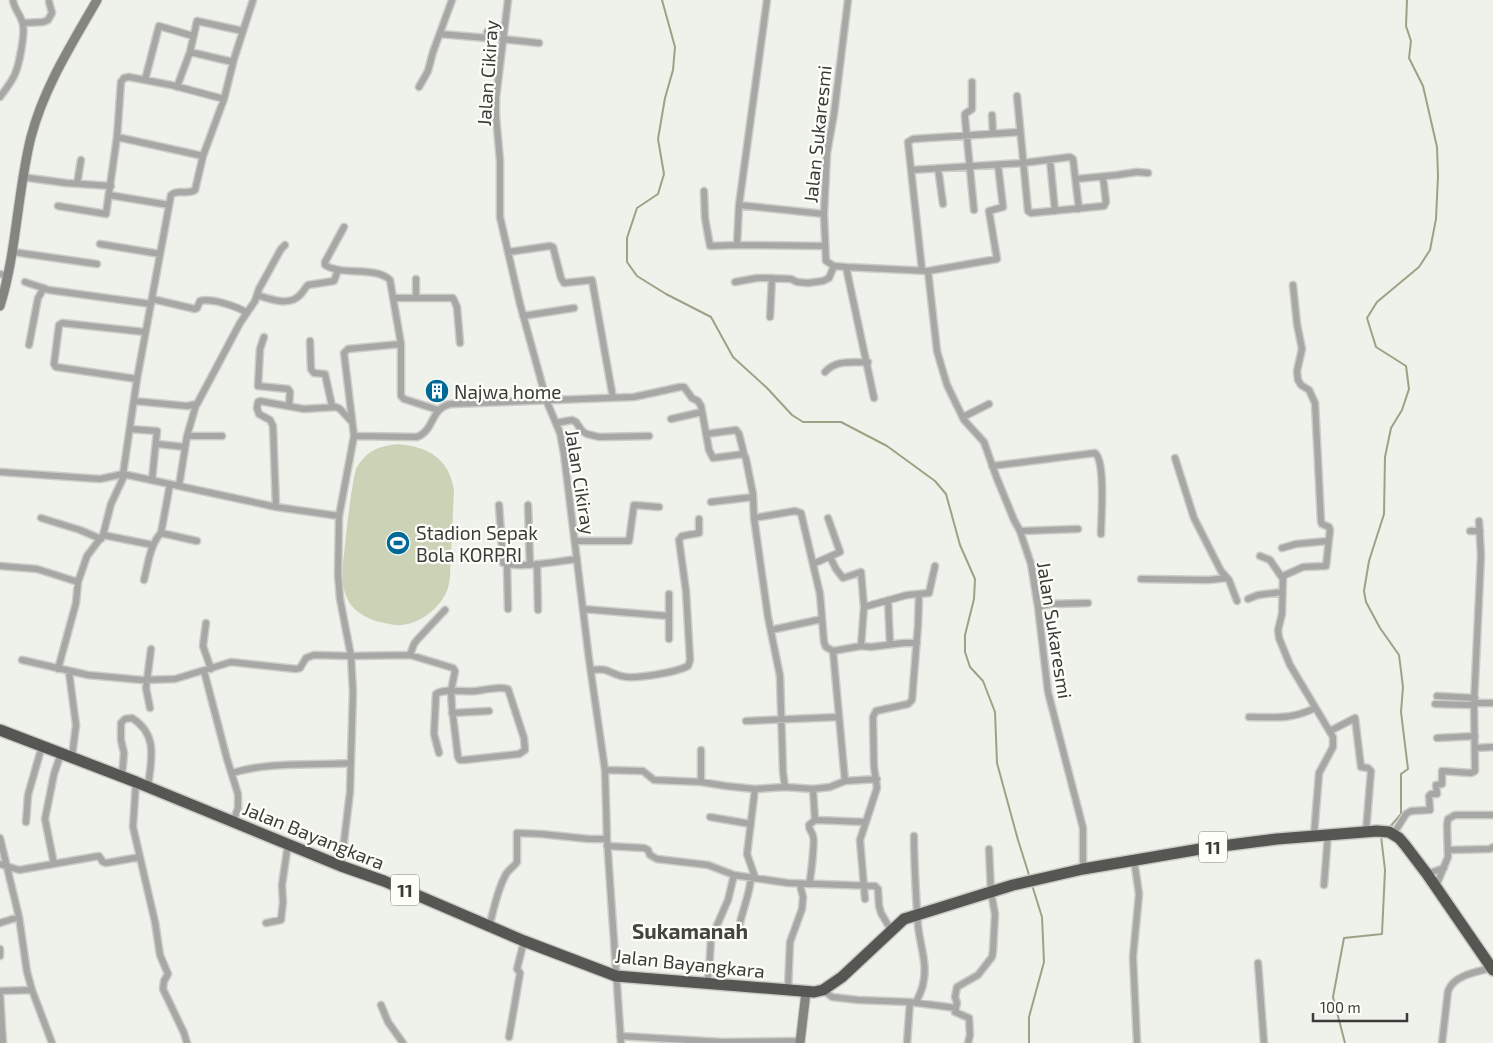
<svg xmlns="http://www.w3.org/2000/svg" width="1493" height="1043" font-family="'Exo 2',sans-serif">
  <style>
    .green { fill: #ccd2b5 }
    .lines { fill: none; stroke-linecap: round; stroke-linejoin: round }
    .stream { stroke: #9da286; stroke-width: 2 }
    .street-casing { stroke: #cbcdc7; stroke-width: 9 }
    .secondary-casing { stroke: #cbcdc7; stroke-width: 11 }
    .highway-casing { stroke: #cbcdc7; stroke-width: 14 }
    .street { stroke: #a7a8a5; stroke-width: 6 }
    .secondary { stroke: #848581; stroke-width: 9 }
    .highway { stroke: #565752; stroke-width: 11 }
    .labels { text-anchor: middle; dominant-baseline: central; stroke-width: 4.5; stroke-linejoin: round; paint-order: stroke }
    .shield { fill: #fdfef8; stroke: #757672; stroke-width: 1 }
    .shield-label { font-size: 18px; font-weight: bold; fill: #3b3b39 }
    .street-label { font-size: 19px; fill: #3b3b39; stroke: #fdfef8 }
    .poi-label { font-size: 19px; fill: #3b3b39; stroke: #fdfef8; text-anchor: start }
    .quarter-label { font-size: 21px; font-weight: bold; fill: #444540; stroke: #fdfef8 }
  </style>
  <rect width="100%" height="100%" fill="#eff1eb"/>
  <path class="green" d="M398,444C428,447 449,458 454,490C453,511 452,533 451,554C450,565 451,578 448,588C441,609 416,627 395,625C380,623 361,618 351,605C346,598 343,588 342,580C342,567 352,475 357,467C369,449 378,447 398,444Z"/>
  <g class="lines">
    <path class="stream" d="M662,0L675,47L673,70L665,98L658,139L664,174L658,194L637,208L627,238V262L637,276L666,294L711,317L733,357L767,388L792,415L803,422H841L887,446L935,481L946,494L960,545L975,579L974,599L965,635V652L970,667L983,681L995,712L997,763L1018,840L1030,878
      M1389,828L1401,814V774L1408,769L1401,712L1403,687L1399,655L1380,628L1366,602L1364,591L1369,561L1384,514L1385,457L1391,428L1402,410L1409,389L1406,366L1376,347L1367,318L1377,302L1419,267L1430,250L1436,219L1438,176L1437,147L1423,86L1409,58L1411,41L1406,26L1407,0
      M1029,1043V1017L1044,962L1042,917L1032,885
      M1345,1043L1333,997L1344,938L1382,934L1385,870L1381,836"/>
    <g class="street-casing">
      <path id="street" d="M508,0L496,98V116L500,161V217L520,304L547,402L560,433L564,454L589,659L605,770L607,839L621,1043
        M767,0L739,205L737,245L825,246
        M848,0L834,114L827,153L824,214L826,261L834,266L846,267L928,271L937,351L947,385L964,420L984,442L996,476L1014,520L1020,531L1031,564L1038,607L1048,692L1083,828V869
        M23,23L43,22L48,20L52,13L49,2
        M440,34L487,38L488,37L487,32L491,29L503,32
        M502,39L539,43
        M190,52L233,62
        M145,80L159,26L193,36
        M972,82V109L965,114V118L974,210
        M177,87L190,52L197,21L243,31
        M419,87L428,71L433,52L452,0
        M1017,96L1028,211L1031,213L1104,206L1106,202L1103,177
        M0,97C5,90 11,83 15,74C19,65 25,35 23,25C22,16 14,10 13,0
        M992,115L993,134
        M117,137L203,156
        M1050,160L1055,211
        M938,168L943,204
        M911,170L1023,163L1070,157L1073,159L1079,209
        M22,177L66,183L111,186
        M1076,179L1117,175L1137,172L1148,173
        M77,184L81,160
        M704,191L705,218L710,246L737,245
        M109,195L169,205
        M739,205L824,214
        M58,206L106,214L117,137L121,82L124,78L129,77L171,85L224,99
        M344,227L325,262V265C342,276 376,266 390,280L401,344V396L404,399L438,410
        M100,244L160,254
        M13,252L97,264
        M508,252L550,246L553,247L561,278L564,283L592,280L613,398
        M846,267L874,398
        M922,270L908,142L913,139L1020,132
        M928,271L997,259L989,211L1003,207L998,165
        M0,274L8,276
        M416,279V298
        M25,282L49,290L151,304
        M735,282L757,278H767L791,279L797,282L808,283L823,281L829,278L834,266
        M1293,285L1297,324L1302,349L1297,371L1298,380L1301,385L1309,390L1315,403L1321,521L1322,524L1329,527L1330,530L1326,566L1303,567L1283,576L1282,614L1278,630L1279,638L1290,665L1333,737V747L1319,773L1314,835
        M257,295C270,299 289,307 300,295C303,292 305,288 308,285L334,281L338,270
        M394,298H453L457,307L460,343
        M152,299L195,309L197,308L200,301C211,298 237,306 247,313
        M523,316L574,308
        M770,317L772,278
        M264,337L260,349L258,386L288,389L290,392L289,406
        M310,341L311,369L314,373L325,374L332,406
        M29,345L38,298L44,288
        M825,372C837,359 851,363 868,362
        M137,379L56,367L54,364L59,325L62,323L145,332
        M134,401L187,406L197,404L240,323L255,301L259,289L281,249L285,245
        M963,417L989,404
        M671,419L702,412
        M556,423L572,420L576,422L582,431L587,434L599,437L649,436
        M130,429L157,431L152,480
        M706,434L736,430L739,434L744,454
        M187,436L196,405
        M354,436L344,353L348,349L401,344
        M157,444L185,447
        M1175,458L1194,518L1221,571L1229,580L1237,601
        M992,466L1095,453C1106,462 1101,518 1101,534
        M0,472L100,479L123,474L276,507L339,516
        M123,474L137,379L171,195C177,189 188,195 195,190L203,156L224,99L234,59L253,0
        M179,486L187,436H222
        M711,502L753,497
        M499,505L503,563C519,569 559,561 577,559
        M528,505L530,564
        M276,507L273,426L270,420L259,414L257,408L258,402L260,401L304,409L336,407L340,409L352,422
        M41,518L80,530L101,539
        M754,518L795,511L801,513L820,594L824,642L826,647L833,651
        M1020,531L1078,529
        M1470,531H1480
        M161,533L197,541
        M103,535L153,545
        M575,541H629L634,505L659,507
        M1282,548L1296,544L1328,541
        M1260,556L1270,560L1283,579
        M830,557L836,569L843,578L861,572L864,607
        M537,564L538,610
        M813,564L840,552L828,518
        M507,565L508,609
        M0,566L37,569L78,582
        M1141,579L1209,580L1226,578
        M144,580C148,565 150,544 161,533L170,484
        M669,594V639
        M1248,599L1258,595L1282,592
        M888,600L890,644
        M1038,607L1051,604L1088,603
        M583,609L668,616
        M206,623L203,646L211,669
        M771,630L822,619
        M861,646L864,607L907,595L929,593L935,566
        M410,655L414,644L417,640L445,610
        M22,660L88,675L142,680L175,679L231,662L296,669L300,668L306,658L314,655L351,656L410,655L453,668L455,671L451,691L452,708L458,757L460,760H464L519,754L525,750L524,738L508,689C498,686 486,690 476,691C466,692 443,688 436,694L434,734L439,753
        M58,669L76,603L78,582L87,556L103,535L111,504L125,474
        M591,670C609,668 607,672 621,676C634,680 677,672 688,666L690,660L686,591L679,540L682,536L699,533V519
        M204,671L227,759L238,794V808L233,822
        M69,672L76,725L72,757
        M1437,696L1475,698
        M1474,703H1493
        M1435,704L1475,705
        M150,708L146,688L151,649
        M452,713L489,711
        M1249,717C1276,717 1290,720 1315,708
        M746,721L839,717
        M1330,731L1355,718L1361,767L1368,768L1371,771L1366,831
        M1437,738L1475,736
        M1475,748L1493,747
        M701,750V782
        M605,770L643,771L654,780L701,782L726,786L755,789L785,787
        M232,773C272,761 310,766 351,763
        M122,776L124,753L121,740V723L125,719L132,718C159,735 151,760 148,787
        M845,781L833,651L861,646L871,647L903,643H917
        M136,782L133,827L155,922L160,955L168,974L164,981L163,989L184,1033L187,1043
        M813,789L830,787L845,781L877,779
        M710,817L751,824
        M26,822L28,795L42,746
        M1393,835L1406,814L1411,811L1430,810L1429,796L1431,794H1437L1436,785L1442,784V771L1471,773L1475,771L1474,703L1481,555L1479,521
        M914,836C914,866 916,896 918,926C920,945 928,965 923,984C922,991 918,997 916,1003
        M0,838L19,917L27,972L32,990L52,1043
        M607,846L644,848L648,850L650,855L657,859L708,865L734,875L788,883L875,886L878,889L879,906L881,913L891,930
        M1448,850L1490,849L1493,847
        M1134,860L1139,894L1133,957L1137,1043
        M0,864L19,870L99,856L103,862L106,863L140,857
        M54,864L45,819L54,774L61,753
        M341,866L350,792L353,692L351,656L340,599L338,575L339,516L354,436L417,437C435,430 430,408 451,404L634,397L680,387H684L692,398L698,401L701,406L709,450L713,458L744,454L746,459L753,494L754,518L768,617L780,676L783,772L785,787L813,789L815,820L865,822
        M1427,874L1444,868
        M755,877L747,854L755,789
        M809,884C811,877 815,840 813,836C812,831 809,831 809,825L815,820
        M1324,885L1328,834
        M1436,886L1448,857L1447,825L1448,819L1455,815H1493
        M865,899L860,840L877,788L874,767L873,717L876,711L908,704L912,700L918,625L919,594
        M0,923L19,917
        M266,923L281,920L283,902L282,885L288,844
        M489,927C494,909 497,890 506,874C509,869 514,867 517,862V833L541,834L589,839H607
        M739,928C742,910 750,895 751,877
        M0,949V956
        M1258,963L1264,1043
        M707,984L709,971L711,939L728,900L734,875
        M788,990L790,942L802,909L803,897L800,885
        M823,990L832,997L858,1000L910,1002L956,1008
        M0,991L32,990
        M0,994L3,1043
        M381,1005L388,1022L403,1043
        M620,1036L722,1042L800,1041
        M509,1037L520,973L517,969L524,941
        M907,1043L910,1002
        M968,1043L970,1035L969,1018L955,1012L957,1003L955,997L957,987L978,975L992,957L993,951L995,914L991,892L989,849
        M1442,1043L1448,991C1454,975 1476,972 1492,968"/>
    </g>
    <g class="secondary-casing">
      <path id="secondary" d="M0,306C17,251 17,193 31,137C44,87 72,44 97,0
        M800,1043L806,992"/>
    </g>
    <g class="highway-casing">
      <path id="highway" d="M0,730L136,782L341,866L384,881L524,941L616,976L814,992L823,990L842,977L904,919L1013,885L1083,869L1206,848L1277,839L1377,831L1389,832L1399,838L1405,845L1427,874L1493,970"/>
    </g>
    <use href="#street" class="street"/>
    <use href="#secondary" class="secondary"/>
    <use href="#highway" class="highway"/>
  </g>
  <defs>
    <g id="building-disc" transform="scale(1.25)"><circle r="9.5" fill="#006996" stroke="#fdfef8"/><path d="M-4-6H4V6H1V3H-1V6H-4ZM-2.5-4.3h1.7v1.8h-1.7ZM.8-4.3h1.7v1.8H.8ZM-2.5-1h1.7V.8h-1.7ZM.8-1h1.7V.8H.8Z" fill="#fff"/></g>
    <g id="stadium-disc" transform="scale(1.25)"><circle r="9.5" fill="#006996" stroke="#fdfef8"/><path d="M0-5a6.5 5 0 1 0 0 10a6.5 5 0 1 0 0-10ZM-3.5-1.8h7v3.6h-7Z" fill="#fff"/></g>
  </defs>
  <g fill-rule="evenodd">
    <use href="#building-disc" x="437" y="391"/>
    <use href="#stadium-disc" x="398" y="543"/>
  </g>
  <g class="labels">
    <g class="shield">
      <rect x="1199" y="831.5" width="28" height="31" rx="4"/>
      <rect x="391" y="874.5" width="28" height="31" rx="4"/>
    </g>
    <g class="shield-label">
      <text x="1213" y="847">11</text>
      <text x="405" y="890">11</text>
    </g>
    <g class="street-label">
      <text transform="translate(487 73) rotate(-86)">Jalan Cikiray</text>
      <text transform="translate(817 134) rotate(-84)">Jalan Sukaresmi</text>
      <text transform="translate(581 482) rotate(81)">Jalan Cikiray</text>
      <text transform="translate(1055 630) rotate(81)">Jalan Sukaresmi</text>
      <text transform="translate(314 835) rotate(22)">Jalan Bayangkara</text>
      <text transform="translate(690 963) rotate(6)">Jalan Bayangkara</text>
    </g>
    <g class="poi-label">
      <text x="454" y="391">Najwa home</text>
      <text x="416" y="532">Stadion Sepak<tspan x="416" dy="22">Bola KORPRI</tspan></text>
    </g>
    <g class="quarter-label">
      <text x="690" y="930">Sukamanah</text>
    </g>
  </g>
  <path d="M1313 1013v8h94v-8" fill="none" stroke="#3b3b39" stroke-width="2.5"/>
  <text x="1320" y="1013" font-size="15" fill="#3b3b39" stroke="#fdfef8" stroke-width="4" paint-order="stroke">100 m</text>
</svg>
